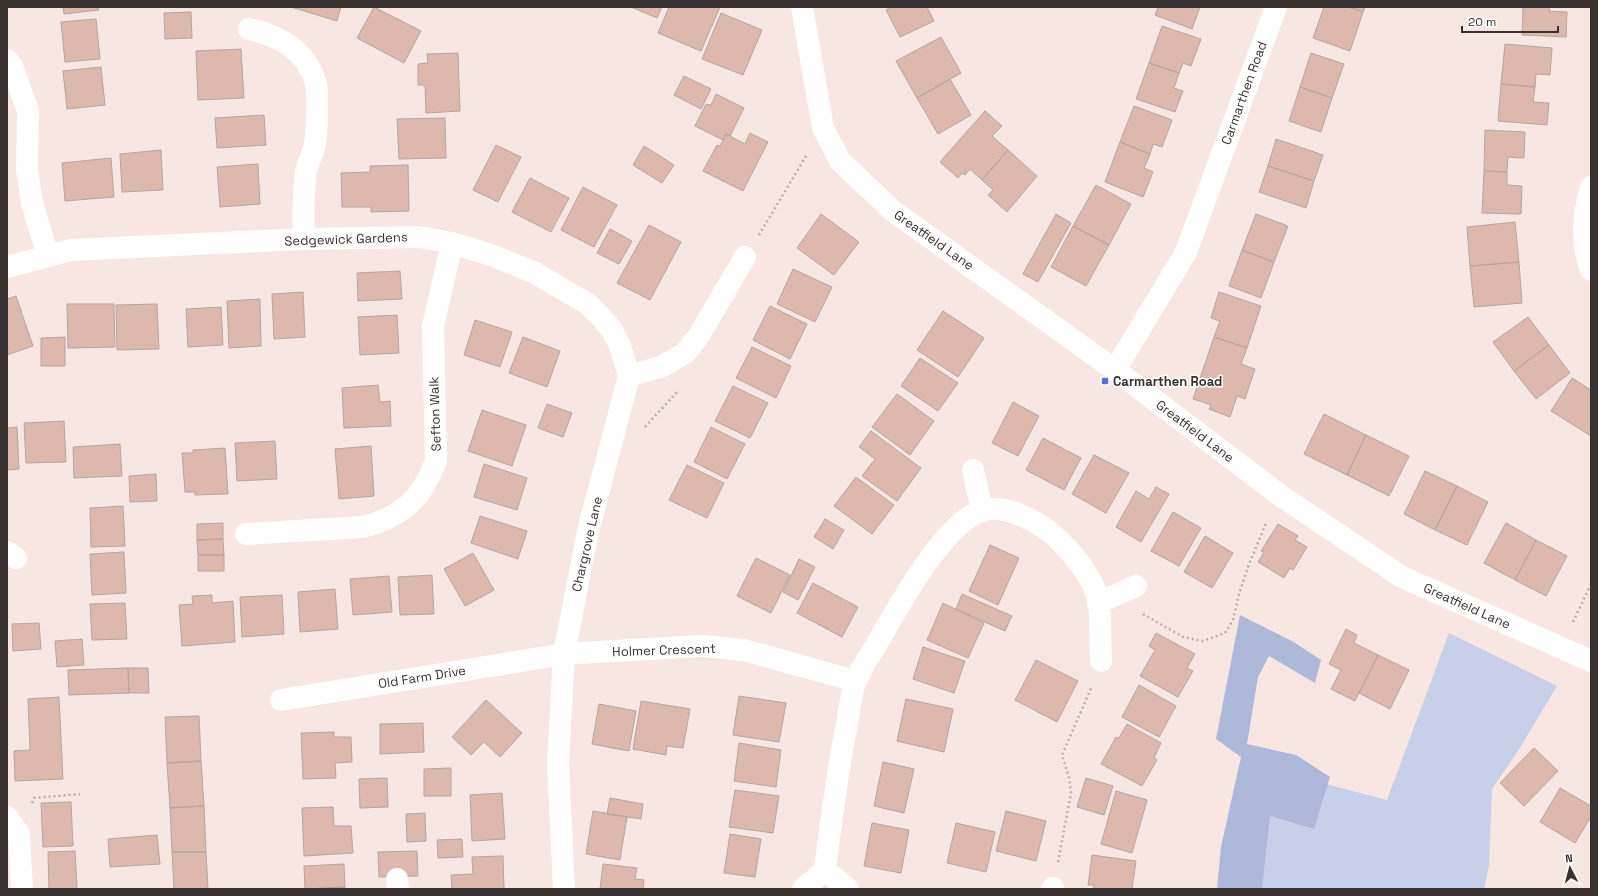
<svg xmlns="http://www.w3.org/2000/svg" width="1598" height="896" font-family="'Space Grotesk',sans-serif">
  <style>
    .green { fill: #c8d0e9 }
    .forest { fill: #aeb8d8 }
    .building { fill: #ddb8ac; stroke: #b5a6a1 }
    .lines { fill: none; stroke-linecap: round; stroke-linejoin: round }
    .path { stroke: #bcaeaa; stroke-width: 2.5; stroke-dasharray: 2 3; stroke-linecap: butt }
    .street { stroke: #fff; stroke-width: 22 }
    .poi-dot { fill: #586de3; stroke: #fff; stroke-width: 1.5 }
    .labels { text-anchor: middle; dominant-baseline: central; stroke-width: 3; stroke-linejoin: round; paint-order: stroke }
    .street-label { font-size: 13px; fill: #38312f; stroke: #fff }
    .poi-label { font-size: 13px; font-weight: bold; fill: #38312f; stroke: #fff; text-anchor: start }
  </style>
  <rect width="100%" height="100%" fill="#f7e6e1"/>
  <path class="green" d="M1449,633L1557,686L1518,751L1492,789L1489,865L1484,889H1248L1276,771L1387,800Z"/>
  <path class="forest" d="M1240,615L1292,641L1321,660L1315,683L1269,656L1258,677L1247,744L1296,755L1330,777L1314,829L1270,816L1262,889H1217L1221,847L1241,757L1216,739Z"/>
  <path class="building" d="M63,7H98L99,10L64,14Z
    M291,7H341L337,21Z
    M374,7L421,31L404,63L357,38Z
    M631,7H662L657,18Z
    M669,7H720L701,51L658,33Z
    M892,7H927L934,21L900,37L886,10Z
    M1158,7H1200L1192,29L1155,15Z
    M1324,7H1349L1363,12L1350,51L1313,38Z
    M1349,7H1365L1363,12Z
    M1523,7H1550L1549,11L1567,12L1566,37L1522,35Z
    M191,12L192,38L165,39L164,13Z
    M721,13L762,30L743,75L702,59Z
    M96,19L100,59L65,62L61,22Z
    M1162,26L1201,39L1191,66L1183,63L1179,73L1149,63Z
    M941,37L961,73L917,98L896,61Z
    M1505,44L1552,48L1550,75L1536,74L1535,87L1501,84Z
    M241,49L244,98L198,100L196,51Z
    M458,53L460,111L426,113L425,85H418V64L428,63L427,54Z
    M1311,53L1344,64L1332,98L1300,87Z
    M1149,63L1179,73L1174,88L1183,91L1175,112L1136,99Z
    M101,67L105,105L67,109L63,71Z
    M684,76L711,89L701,109L674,95Z
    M950,79L971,115L938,134L917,98Z
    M1501,84L1535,87L1533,102L1549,103L1547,125L1498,121Z
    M1300,87L1332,98L1321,132L1289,121Z
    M716,94L744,108L730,136L726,134L723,140L695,126L706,104L711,105Z
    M1134,106L1172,120L1162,147L1153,144L1150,154L1120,142Z
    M985,111L1002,126L992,136L1008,150L982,180L970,169L965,175L962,173L958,178L940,162Z
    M264,115L266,145L217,148L215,118Z
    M445,118L446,158L399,159L397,119Z
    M1485,130L1525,132L1524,158L1508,157L1507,172L1484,171Z
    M750,133L768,142L743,191L703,171L717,145L720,146L726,134L745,144Z
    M1276,139L1323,155L1314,181L1268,166Z
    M1120,142L1150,154L1144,168L1153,172L1143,197L1105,182Z
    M496,145L521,157L498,202L473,190Z
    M644,146L674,165L662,183L633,165Z
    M161,150L163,190L122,192L120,154Z
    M1008,150L1037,176L1007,212L988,195L993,190L982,180Z
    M111,158L114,197L65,201L62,163Z
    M258,164L260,204L220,207L217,167Z
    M408,165L409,211L371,212V207H342L341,173L370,172V166Z
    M1268,166L1314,181L1306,208L1259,192Z
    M1484,171L1507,172V185L1522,186L1521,214L1482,213Z
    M530,178L569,198L551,232L512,212Z
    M1096,185L1131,204L1109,245L1073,226Z
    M583,187L617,205L594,247L561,230Z
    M821,214L859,242L834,275L797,248Z
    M1056,214L1071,223L1038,282L1023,274Z
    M1256,214L1288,226L1274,262L1242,250Z
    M1515,222L1519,262L1470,266L1467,227Z
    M649,225L681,242L650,300L617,283Z
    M1073,226L1109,245L1086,286L1051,267Z
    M610,229L632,241L619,264L597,253Z
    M1242,250L1274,262L1261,298L1229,286Z
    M1519,262L1522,303L1474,307L1470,266Z
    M793,269L832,287L815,322L777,304Z
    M400,271L402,299L358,301L357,273Z
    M303,292L305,337L274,339L272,294Z
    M1219,292L1261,306L1247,348L1214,337L1220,321L1211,318Z
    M16,296L33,346L7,355V299Z
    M260,299L261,346L229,348L227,301Z
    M67,304H114L115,347L68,348Z
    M157,304L159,349L117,350L116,305Z
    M770,306L807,324L790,359L753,340Z
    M221,307L223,345L188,347L186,309Z
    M943,311L984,338L958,377L917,350Z
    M397,315L399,353L360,355L358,317Z
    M1528,317L1549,345L1514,371L1493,342Z
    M475,320L512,332L500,367L464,355Z
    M65,337V366H41V338Z
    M523,337L560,351L547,387L509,373Z
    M1214,337L1247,348L1241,364L1255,369L1245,399L1237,396L1230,417L1209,409L1211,405L1193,399Z
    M1549,345L1570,373L1536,399L1514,371Z
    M752,347L791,366L776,398L736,378Z
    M920,358L958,383L938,411L901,386Z
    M1572,378L1591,390V436L1551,411Z
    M378,385L380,402L390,401L391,426L344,428L342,388Z
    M733,386L768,403L750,438L715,421Z
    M897,394L934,421L910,455L872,427Z
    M1013,402L1039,416L1018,456L992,443Z
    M547,404L572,413L563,437L538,428Z
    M482,410L526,425L512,466L468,451Z
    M1324,414L1366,435L1347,475L1304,454Z
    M64,421L66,462L26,463L24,423Z
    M17,427L19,469L7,470V428Z
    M711,427L745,444L727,479L694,462Z
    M871,431L921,468L897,501L862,476L875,459L859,447Z
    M1366,435L1409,456L1389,496L1347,475Z
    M1043,438L1081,458L1064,490L1026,470Z
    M275,441L277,479L237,481L235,443Z
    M120,444L122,476L74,478L73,447Z
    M371,446L374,496L339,499L335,449Z
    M225,448L228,494L195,495V492H185L182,453H193V450Z
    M1094,455L1129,473L1106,513L1072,494Z
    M484,464L527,478L517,510L474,497Z
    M687,465L724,483L707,518L669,500Z
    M1425,471L1457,486L1435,530L1404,514Z
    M156,474L157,501L130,502L129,476Z
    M856,477L894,505L872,534L834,506Z
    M1457,486L1488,502L1467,545L1435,530Z
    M1156,487L1169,494L1141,542L1116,527L1136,491L1149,499Z
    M123,506L125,546L91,547L90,508Z
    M1173,512L1201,528L1179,566L1151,551Z
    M480,516L527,531L518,559L471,543Z
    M825,519L844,530L833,549L814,537Z
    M223,523V539L197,540V524Z
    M1506,523L1536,540L1515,580L1484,563Z
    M1278,524L1298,536L1295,540L1307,547L1293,570L1290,568L1284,578L1258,562L1264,552L1261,551Z
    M1205,536L1233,553L1212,588L1184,572Z
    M223,539L224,555H198L197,540Z
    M1536,540L1567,556L1546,596L1515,580Z
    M990,545L1019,558L998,605L969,591Z
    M124,552L126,593L92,595L90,554Z
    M473,553L494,590L465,606L444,569Z
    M198,555H224V571H198Z
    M756,558L790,575L771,613L737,596Z
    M799,559L815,567L798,600L783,592Z
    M432,575L434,614L400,615L398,577Z
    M389,576L392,612L353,615L350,579Z
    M813,583L858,607L842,637L797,613Z
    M335,589L338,629L300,632L298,592Z
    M962,594L1012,616L1005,631L956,609Z
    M212,595V603L233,601L235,642L182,646L179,605L193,604L192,596Z
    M282,595L284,634L242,637L240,597Z
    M125,603L127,639L92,640L90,604Z
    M943,603L984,623L968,658L927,640Z
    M39,623L41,649L13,651L12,624Z
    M1346,629L1357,635L1354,643L1378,655L1355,701L1331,689L1341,670L1329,664Z
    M1156,633L1195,654L1187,668L1193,671L1178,697L1140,676L1155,650L1149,646Z
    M82,639L84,665L57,667L55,641Z
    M923,647L965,661L954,693L913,679Z
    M1378,655L1409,670L1390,709L1359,693Z
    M1036,660L1078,681L1057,722L1015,700Z
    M128,668H148L149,693H129Z
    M128,668L129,693L69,695L68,670Z
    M1139,685L1176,706L1159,737L1122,717Z
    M739,696L786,703L779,742L733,735Z
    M59,697L63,779L15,781L14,751L30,750L28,699Z
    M906,699L953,709L944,752L897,741Z
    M486,700L522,733L500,757L484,742L471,755L452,737Z
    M641,701L690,709L683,748L667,746L666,755L633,749Z
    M599,704L636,711L629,751L592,744Z
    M199,716L201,761L167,763L165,717Z
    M423,723L424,752L380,754V724Z
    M1127,724L1161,743L1154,758L1157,760L1142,786L1101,764L1116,737L1119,738Z
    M334,732V737H351L352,762L335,763L336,778L303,779L301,733Z
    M739,743L781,750L776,787L734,781Z
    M1534,748L1558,771L1524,806L1500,783Z
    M201,761L204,806L170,808L167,763Z
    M883,762L914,769L904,813L874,806Z
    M451,768V796H424V769Z
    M387,778L388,807L360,808L359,779Z
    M1086,778L1113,786L1104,815L1077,807Z
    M1560,788L1591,806V817L1575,843L1540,822Z
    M735,790L779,796L773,833L729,827Z
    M1116,791L1147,800L1132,853L1101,844Z
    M502,793L505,839L472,841L470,795Z
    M610,798L643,804L641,819L607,814Z
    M71,802L73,846L43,847L41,803Z
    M204,806L206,852H172L170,808Z
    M333,807L334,826H351L353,853L304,856L302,808Z
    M593,811L627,817L620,860L586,854Z
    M1006,811L1046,821L1036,861L996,851Z
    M425,813L426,841L407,842L406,814Z
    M872,823L909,830L901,873L864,866Z
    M956,823L995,832L986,872L947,863Z
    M730,834L761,839L755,877L724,873Z
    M157,835L160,864L110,867L108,839Z
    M462,839L463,857L438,858L437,840Z
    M75,851L77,889H49L48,852Z
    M417,851L418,876L379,877L378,852Z
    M172,852H206L208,889H174Z
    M1092,855L1136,861L1132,889H1093L1094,885H1088Z
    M503,856L504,889H452L451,875L473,874L472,857Z
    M344,864L345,887L305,889L304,866Z
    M603,864L637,868L635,879L644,880L643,889H600Z
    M345,887V889H313Z"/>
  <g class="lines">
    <path class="path" d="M759,235L806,156
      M645,427L677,392
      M1143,614L1183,637L1203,641L1225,633L1233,620L1239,594L1249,564L1267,521
      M1573,622L1591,584
      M32,803L34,798L80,794
      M1058,862L1071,793L1069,777L1062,755L1092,686"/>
    <path class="street" d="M802,7L823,128L840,161L893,211L1115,370L1281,496L1402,577L1591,661
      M249,29C281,36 307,51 316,84C318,92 316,101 317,109C317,122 317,135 314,149C312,156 307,164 306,172C303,194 303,217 304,239
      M7,60L12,66L28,111L27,170L32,203L48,256
      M1591,187C1583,214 1581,243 1591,270
      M7,267L71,250L304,239L419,237L452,243L494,256L535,273L588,304L601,317L612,330L620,346L629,376L588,531L564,654L558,764L564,889
      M1115,370L1186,252L1276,7
      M629,376L663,366L685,353L698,337L745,257
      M973,470L982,511
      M246,534L363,527C402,517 423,498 436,460L433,326L452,243
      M7,552L16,558
      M1098,603L1136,586
      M281,700L564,654L683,647L703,646L744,650L855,681
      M7,817L19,834L22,889
      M825,870L848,889
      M397,879L398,889
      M803,889L825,870C831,821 837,773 847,724C850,710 850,694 856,681C861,667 872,653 879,640C899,606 943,524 981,511C1002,504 1025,516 1043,527C1065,542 1095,577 1099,604C1101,623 1100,642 1101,661
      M1052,889L1053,888"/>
  </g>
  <rect class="poi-dot" x="1101" y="377" width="8" height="8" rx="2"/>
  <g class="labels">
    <g class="street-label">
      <text transform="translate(1244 93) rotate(-70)">Carmarthen Road</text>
      <text transform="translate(346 239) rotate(-2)">Sedgewick Gardens</text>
      <text transform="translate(934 240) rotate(35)">Greatfield Lane</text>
      <text transform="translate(435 414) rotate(-92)">Sefton Walk</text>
      <text transform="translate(1195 431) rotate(37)">Greatfield Lane</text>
      <text transform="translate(587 544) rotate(-77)">Chargrove Lane</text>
      <text transform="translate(1467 606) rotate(24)">Greatfield Lane</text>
      <text transform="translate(664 650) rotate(-2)">Holmer Crescent</text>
      <text transform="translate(422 677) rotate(-9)">Old Farm Drive</text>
    </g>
    <g class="poi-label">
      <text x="1113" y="381">Carmarthen Road</text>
    </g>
  </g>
  <rect width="1598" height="896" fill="none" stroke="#38312f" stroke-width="16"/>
  <g transform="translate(1570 868) rotate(354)" stroke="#ffffff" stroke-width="3" paint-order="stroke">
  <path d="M0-3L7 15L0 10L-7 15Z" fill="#38312f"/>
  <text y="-6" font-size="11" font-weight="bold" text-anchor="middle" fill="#38312f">N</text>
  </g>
  <path d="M1462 26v6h96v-6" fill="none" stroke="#38312f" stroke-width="2"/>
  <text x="1468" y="26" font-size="12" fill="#38312f" stroke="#ffffff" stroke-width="3" paint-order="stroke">20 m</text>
</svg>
